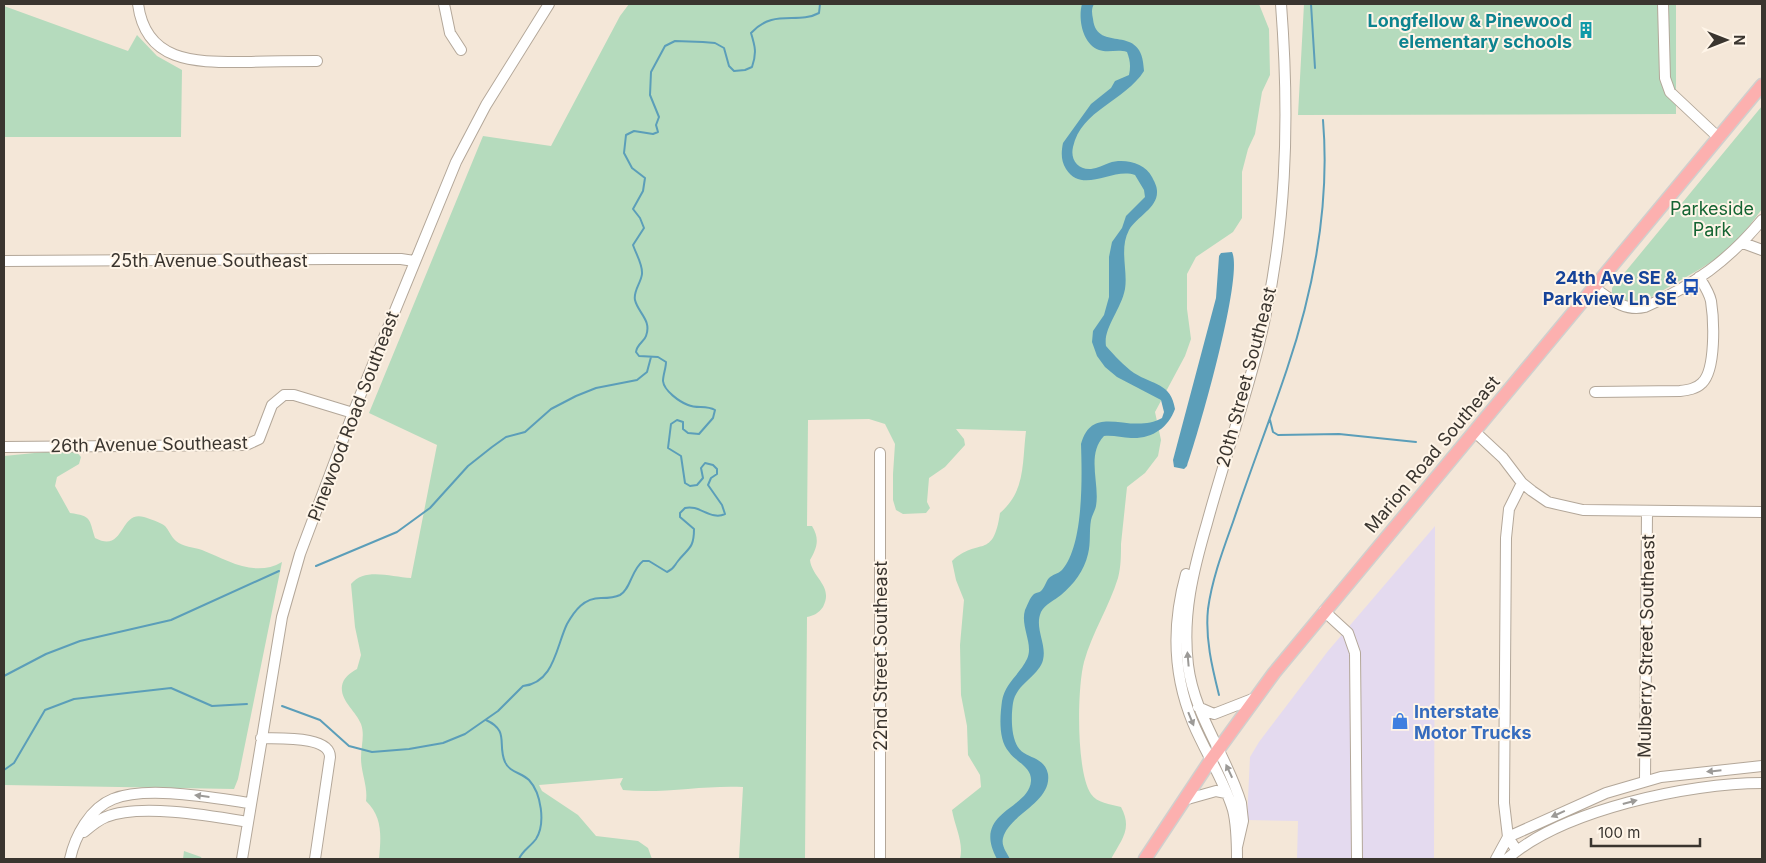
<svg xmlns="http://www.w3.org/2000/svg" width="1766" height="863" font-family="Inter,sans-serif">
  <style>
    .industrial { fill: #e4daef }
    .green { fill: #b5dbbd }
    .water { fill: #5b9eb9 }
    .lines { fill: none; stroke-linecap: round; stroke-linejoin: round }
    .stream { stroke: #5b9eb9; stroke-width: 2 }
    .minor-casing { stroke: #b3a799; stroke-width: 12 }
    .major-casing { stroke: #d0cfcd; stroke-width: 15 }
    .minor { stroke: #fff; stroke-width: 10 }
    .major { stroke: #fcb0af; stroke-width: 12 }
    .oneway { fill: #9c9a97 }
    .labels { text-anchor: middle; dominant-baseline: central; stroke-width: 4; stroke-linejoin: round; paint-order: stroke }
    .culture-label { font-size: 18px; font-weight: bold; fill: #0d838f; stroke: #fff5e8; text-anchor: end }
    .park-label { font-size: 18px; fill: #146432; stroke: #fff5e8 }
    .street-label { font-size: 18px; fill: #3a352f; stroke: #fff5e8 }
    .transit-label { font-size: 18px; font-weight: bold; fill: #164399; stroke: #fff5e8; text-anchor: end }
    .shop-label { font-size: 18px; font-weight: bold; fill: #366cbe; stroke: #fff5e8; text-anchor: start }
  </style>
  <rect width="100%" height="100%" fill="#f4e7d8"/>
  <path class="industrial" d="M1435,526L1434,859H1297L1298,821L1247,820L1250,757L1259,742L1328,651Z"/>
  <path class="green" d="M629,4H1259L1269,29L1270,75L1262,92L1255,134L1248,149L1242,172V218L1233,232L1196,257L1187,274V309L1191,339L1185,356L1155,412L1161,440L1158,456L1145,473L1127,487C1125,506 1123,525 1121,544C1121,555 1121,567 1118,578C1109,607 1092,633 1084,662C1077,688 1076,772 1091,794C1097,803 1110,804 1121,807C1133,829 1121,840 1111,859H960C964,843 955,827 952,810L981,787L980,775L968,755L967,726L961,695L960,645L964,600L956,580L952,561C979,536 993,561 1000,513C1026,491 1022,462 1026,431L956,429L964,439L965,445L945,467L929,478L927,502L930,508L926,513L903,514L896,510L893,500V474L895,444L885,424L869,419L808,420L807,526H812C820,539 817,548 810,560C812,578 834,586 823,607C819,613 813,616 807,617L805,859H739L743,787C703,785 663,794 623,790L620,784L623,778L539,785L542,791L578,815L596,836L638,841L648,848L652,859H379C381,837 383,817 366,801C368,786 361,773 361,758C361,746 365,735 361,724C356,711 340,701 342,686C343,678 350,673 357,669L361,655L355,627L351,584C365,567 391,577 411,578L437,445L369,413L483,136L551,146L620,16Z
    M1304,4H1676V114L1298,115Z
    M4,6L128,51L137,35L157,56L182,70L181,137H4Z
    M1762,106V209L1737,242L1725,253L1700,269L1648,299L1637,302L1627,301L1612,294V288Z
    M65,450L76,451L81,457L79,464L57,477L55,486L70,513C92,516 89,519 95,538C125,554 119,510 144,517C150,519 160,522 165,526C169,530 171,537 176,541C183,547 194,547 202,550C227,560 255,578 282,562L238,779L234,789L4,785V456Z
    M184,851L201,857L202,859H183Z"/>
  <path class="water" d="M1082,4H1094C1091,9 1092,14 1093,19C1097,55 1143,20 1144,71C1125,101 1081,110 1073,147C1070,160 1078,170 1091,169C1098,168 1103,165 1109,163C1124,158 1145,163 1152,177C1154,181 1157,186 1157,191C1158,208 1137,216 1129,230C1119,249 1128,270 1125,289C1121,310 1103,328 1106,346C1114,355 1124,366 1134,373C1153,385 1171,383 1175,409C1168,428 1152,439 1131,438C1122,438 1114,435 1104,436C1086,455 1100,484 1096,506C1095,511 1092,515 1091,520C1089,531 1091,543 1088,554C1084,571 1074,584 1061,595C1055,600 1045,604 1041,612C1034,628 1047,644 1043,660C1039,676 1016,684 1013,703C1011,716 1010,745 1024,753C1034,759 1045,760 1048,774C1052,803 1009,814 1003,838C1001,846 1007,853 1010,859H997C971,811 1029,810 1031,781C1032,767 1016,762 1009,752C998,740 1000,716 1002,701C1005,683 1020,674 1027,659C1034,644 1020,627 1025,610C1027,606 1030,597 1034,594C1037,592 1039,593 1041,591C1045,587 1046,581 1049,578C1053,574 1058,574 1062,570C1084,545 1082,476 1081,444C1093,401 1130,436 1162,418L1164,412L1161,400L1117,377L1105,367L1097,356L1092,342L1093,331L1104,315L1109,297V257L1112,242L1122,228L1126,216L1145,197L1144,190L1135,175C1112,167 1083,195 1066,169C1061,161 1061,153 1063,143L1091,104L1111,88L1115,81L1129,75C1131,66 1130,60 1127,52C1118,49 1108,53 1099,50C1082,44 1078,18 1082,4Z
    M1232,252C1244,276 1198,435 1187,466L1184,469L1174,467L1173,460L1216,298L1219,256L1221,253Z"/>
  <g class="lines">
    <path class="stream" d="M1311,4L1315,68
      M1270,420L1273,432L1278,435L1339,434L1416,442
      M316,566L397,532L430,508L468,466L492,447L506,437L525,432L551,409L576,396L596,388L637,380L647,372L651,357
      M4,676L46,654L80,641L171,620L279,571
      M1219,695C1212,667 1205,638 1208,609C1212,579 1223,550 1233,522C1250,471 1270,420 1287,369C1314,289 1330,204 1323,120
      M282,706L320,720L349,746L372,752L409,749L443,743L465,734L498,711L523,686C554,683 556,647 567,624C575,610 584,598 601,598C607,598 614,598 620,595C631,589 631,570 643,561H649L667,572C674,569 674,566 678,561C688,548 694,549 694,529L680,517V513L685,508C699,504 711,521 725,514L722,505L708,485L711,478L717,474V469L713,465L705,463L701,468L703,478L697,485L690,486L685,483L681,456L668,448L671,424L677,420L683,422V429L688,433L699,434L713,418L715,410C706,405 697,409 688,405C680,402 664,391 663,381C663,375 666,368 666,362L658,357L639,356L636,352C637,344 644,342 646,336C652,320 638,313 635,300C633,291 641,283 642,274C643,265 636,254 633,245L644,228L640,218L633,209L643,191L645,178L632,168L624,153L626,135L634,131L653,134L658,132L656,125L659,117L650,95L651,72L665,46L675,41L703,42L715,43L724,48L729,66L734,71L745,70L752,67C757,53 755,46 751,33C774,8 797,25 819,13L820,4
      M486,720C510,731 497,744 505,762C509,772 522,773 529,780C541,793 546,823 536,839C531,846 522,851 519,859
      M4,770L14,763L45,710L74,699L171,688L212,706L247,704"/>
    <g class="minor-casing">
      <path id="minor" d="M138,4C146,65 199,62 247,62C270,61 293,61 317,61
        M444,4L450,33L461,50
        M1663,4L1665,78L1670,92L1719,138
        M1743,243L1762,250
        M4,261L332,259H401L414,261
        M1593,287C1609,298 1624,312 1645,307C1693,286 1729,260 1762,220
        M1595,392L1680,391C1688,390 1696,389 1702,383C1716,370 1714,320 1711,301C1709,292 1704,285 1699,277
        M1474,431L1503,458L1522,483L1532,491L1548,502L1583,510L1762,512
        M4,447L246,445L259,439L272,405L284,395H294L353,413
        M1186,574C1172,624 1173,675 1193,723C1205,752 1224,780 1233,810C1237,826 1237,843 1237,859
        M1324,611L1348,633L1355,653L1357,859
        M1198,707L1214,714L1255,698
        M261,738C277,739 330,735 330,757L315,859
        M1645,781L1647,511
        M1184,800L1216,791L1226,793
        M84,832C91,826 98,820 106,817C140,803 212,816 248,822
        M1237,847L1243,821L1241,803C1227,756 1194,715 1188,665C1182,615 1193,571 1207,523C1223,464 1243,407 1258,348C1287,234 1290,121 1281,4
        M1517,851L1508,837L1504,803L1506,538L1509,509L1522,483
        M70,859C75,836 90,808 113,799C147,785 214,798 250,803
        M242,859L282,617L300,554L353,413L456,162L486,105L549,4
        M880,859V453
        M1496,859L1508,837L1606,793L1661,777L1762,766
        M1507,859C1562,810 1689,783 1762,783"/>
    </g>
    <g class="major-casing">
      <path id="major" d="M1145,859L1210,761L1274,673L1762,85"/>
    </g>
    <use href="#minor" class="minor"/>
    <use href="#major" class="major"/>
  </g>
  <defs><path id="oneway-solid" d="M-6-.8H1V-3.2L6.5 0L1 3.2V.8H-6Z" transform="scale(1.25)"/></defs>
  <g class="oneway">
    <use href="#oneway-solid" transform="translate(1188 659) rotate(-95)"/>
    <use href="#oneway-solid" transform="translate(1191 719) rotate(68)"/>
    <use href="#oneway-solid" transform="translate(1229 771) rotate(-115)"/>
    <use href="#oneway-solid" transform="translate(1714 771) rotate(174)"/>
    <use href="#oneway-solid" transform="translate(202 796) rotate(-173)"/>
    <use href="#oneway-solid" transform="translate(1630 802) rotate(-15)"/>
    <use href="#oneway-solid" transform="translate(1558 814) rotate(156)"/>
  </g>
  <defs>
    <g id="building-bare" transform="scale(1.35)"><path d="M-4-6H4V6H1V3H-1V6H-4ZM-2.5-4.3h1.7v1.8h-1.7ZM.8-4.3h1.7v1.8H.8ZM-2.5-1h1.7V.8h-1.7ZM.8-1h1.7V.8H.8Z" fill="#0f9aa8" stroke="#fff5e8" stroke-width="2.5" paint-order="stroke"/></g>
    <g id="bus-bare" transform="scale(1.35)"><path d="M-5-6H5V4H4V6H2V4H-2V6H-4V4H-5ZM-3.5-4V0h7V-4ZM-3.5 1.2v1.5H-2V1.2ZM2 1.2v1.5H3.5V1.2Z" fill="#1a4fb4" stroke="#fff5e8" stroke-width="2.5" paint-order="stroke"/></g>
    <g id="shop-bare" transform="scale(1.35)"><path d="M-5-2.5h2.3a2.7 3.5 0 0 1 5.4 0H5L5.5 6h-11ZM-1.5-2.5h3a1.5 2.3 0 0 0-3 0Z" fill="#3f7fe0" stroke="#fff5e8" stroke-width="2.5" paint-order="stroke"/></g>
  </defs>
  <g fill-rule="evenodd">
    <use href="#building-bare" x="1586" y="30"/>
    <use href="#bus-bare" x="1691" y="287"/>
    <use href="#shop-bare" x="1400" y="721"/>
  </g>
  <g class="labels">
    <g class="culture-label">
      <text x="1572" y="20">Longfellow &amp; Pinewood<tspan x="1572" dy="21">elementary schools</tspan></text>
    </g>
    <g class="park-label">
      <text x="1712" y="208">Parkeside<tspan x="1712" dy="21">Park</tspan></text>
    </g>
    <g class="street-label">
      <text x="209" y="260">25th Avenue Southeast</text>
      <text transform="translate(1246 377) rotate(-75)">20th Street Southeast</text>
      <text transform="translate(353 416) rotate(-69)">Pinewood Road Southeast</text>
      <text transform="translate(149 444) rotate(-1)">26th Avenue Southeast</text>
      <text transform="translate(1432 454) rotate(-50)">Marion Road Southeast</text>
      <text transform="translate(1646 646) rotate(-89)">Mulberry Street Southeast</text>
      <text transform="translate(880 656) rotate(-90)">22nd Street Southeast</text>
    </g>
    <g class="transit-label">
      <text x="1677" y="277">24th Ave SE &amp;<tspan x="1677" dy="21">Parkview Ln SE</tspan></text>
    </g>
    <g class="shop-label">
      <text x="1414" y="711">Interstate<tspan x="1414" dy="21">Motor Trucks</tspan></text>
    </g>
  </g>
  <rect width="1766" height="863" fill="none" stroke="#3a352f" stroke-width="10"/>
  <g transform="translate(1726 40) rotate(90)" stroke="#fff5e8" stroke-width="4" paint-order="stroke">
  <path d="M0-4L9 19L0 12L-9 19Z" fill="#3a352f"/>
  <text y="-8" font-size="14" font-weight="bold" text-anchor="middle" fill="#3a352f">N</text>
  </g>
  <path d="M1591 838v8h109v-8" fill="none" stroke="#3a352f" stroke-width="2.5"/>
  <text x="1598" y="838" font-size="15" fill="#3a352f" stroke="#fff5e8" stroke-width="4" paint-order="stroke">100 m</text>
</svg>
